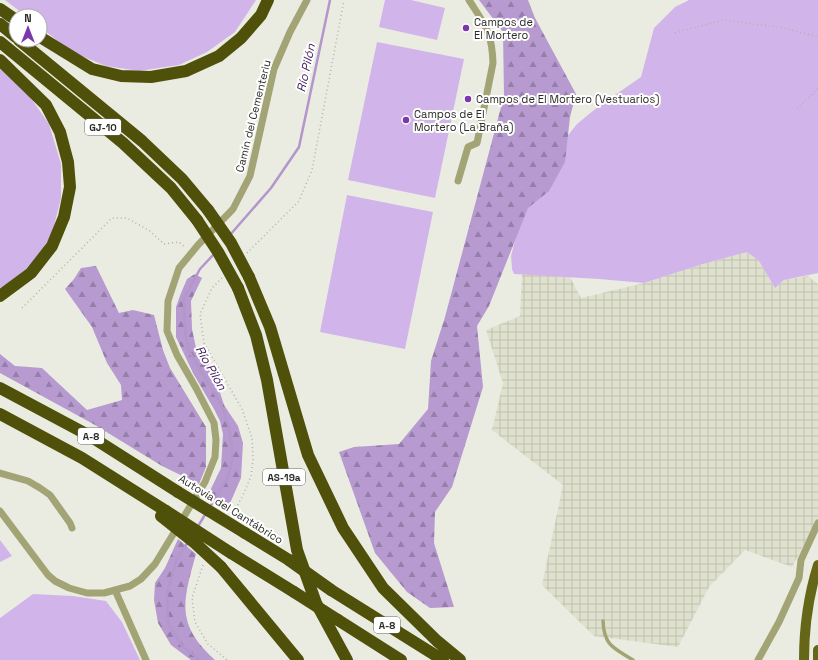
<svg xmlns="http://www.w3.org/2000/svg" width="818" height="660" font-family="'Space Grotesk',sans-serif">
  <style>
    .industrial { fill: url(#industrial-grid) }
    .grass { fill: #d1b5ea }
    .forest { fill: url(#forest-firs) }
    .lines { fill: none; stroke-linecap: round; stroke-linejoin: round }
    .stream { stroke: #b396cc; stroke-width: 2.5 }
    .path { stroke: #b1b2a9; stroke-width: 1.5; stroke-dasharray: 1 3; stroke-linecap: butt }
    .service { stroke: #a2a475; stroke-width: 3.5 }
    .minor { stroke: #a2a475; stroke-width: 7 }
    .primary { stroke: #656618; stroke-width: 10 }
    .motorway { stroke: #4f500a; stroke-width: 12 }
    .motorway-bridge { stroke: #4f500a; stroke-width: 12 }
    .poi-dot { fill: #7c37ab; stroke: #fff; stroke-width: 1.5 }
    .labels { text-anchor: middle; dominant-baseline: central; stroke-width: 4; stroke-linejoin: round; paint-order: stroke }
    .shield { fill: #fff; stroke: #6a6a67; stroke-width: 1 }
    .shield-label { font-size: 10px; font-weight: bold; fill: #2a2a26 }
    .poi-label { font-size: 11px; fill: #2a2a26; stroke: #fff; text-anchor: start }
    .street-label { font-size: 11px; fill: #2a2a26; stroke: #fff }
    .water-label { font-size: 12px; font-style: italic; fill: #462060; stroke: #fff }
  </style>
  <defs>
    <pattern id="industrial-grid" width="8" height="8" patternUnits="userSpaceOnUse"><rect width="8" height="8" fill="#dfe1ce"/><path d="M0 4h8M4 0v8" fill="none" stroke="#c0c1b1"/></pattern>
    <pattern id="forest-firs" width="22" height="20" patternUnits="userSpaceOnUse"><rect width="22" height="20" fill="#b79ad0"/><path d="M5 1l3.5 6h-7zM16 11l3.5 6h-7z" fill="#957ea9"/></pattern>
  </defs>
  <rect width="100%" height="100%" fill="#ebece1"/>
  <path class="industrial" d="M747,252L759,261L775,288L784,280L808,276L818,284V519L792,567L745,550L709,587L678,647L594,636L542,585L563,485L492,430L503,383L486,330L520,316L522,274L570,277L581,298L644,283L703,264Z"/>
  <path class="grass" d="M5,0H256L235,32L207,52L179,65L139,71L106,66L72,52L40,27V16H26Z
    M385,0H411L445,8L437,40L379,27Z
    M689,0H818V273L784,280L775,288L759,261L747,252L703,264L644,283L599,279L514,274L512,269L511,256L517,233L549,159L577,124L599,106L641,77L654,28L675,7Z
    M377,42L464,59L435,198L348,180Z
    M0,68L30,97L49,124L61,164V198L52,234L34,263L7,285L0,288Z
    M347,195L433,212L405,349L320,332Z
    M0,540L12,556L0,562Z
    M33,594L73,596L106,601L122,622L140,660H0V618Z"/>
  <path class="forest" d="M479,0H528L535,18L576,94L570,117L565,162L549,191L528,208L489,306L477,326L483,387L452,487L435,512L434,543L454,607L430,608L407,592L375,553L339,452L354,447L399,444L428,409L431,361L445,317L504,96L503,32Z
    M96,266L119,313L133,310L154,315L163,350L170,368L206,427V467L199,484L162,466L95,425L0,373V354L15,366L42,368L87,410L122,400L121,385L107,363L92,327L65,289L74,279L81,268Z
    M195,274L202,278L191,301L192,329L196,348L204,355L216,380L224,405L238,426L243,443L241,478L227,510L207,497L221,468L223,434L220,421L214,409L193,373L176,337V307L181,293L187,279Z
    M178,539L196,554C183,601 175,624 215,660H191L171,645L158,623L154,600L155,583L165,568Z"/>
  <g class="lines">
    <path class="stream" d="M230,235L271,188L299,147L330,0
      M210,507L228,477L232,461V448L229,427L221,404L189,351L185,333L184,298L200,269L215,253
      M197,528L206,513
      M188,542L177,559L167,593L168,623L182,646L200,660"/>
    <path class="path" d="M675,33L722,20L784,28L818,37
      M797,109L818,88
      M247,253L299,201L312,170L344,0
      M222,278L212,288L200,314L204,343L242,409L252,438L253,460L251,476L244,493L233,514
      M22,308L112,218H127L150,231L164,244L179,242L185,247
      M203,565L192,598L195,622L208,644L227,660"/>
    <path class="service" d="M603,621C604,646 614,648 633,660"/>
    <path class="minor" d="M458,181L468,147L477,143L493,63C492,32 485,25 469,0
      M0,473L28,481L40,488L50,495L70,523L72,528
      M0,511L48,575L55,581L69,588L87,593H104L130,586L141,579L155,564L205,482L215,457L216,440L214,423L196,388L177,355L167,331L168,301L179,268L198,245L233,209L250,176L274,69L290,32L307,0
      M115,590L146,660
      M758,660L779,622L799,578L801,560L818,523"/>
    <path class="primary" d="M804,660C804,627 808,597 818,565
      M818,660V650"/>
    <path class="motorway" d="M0,9L16,20
      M0,24L16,37
      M40,37L92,69L121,76L151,77L186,71L219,56L241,38L261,15L268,0
      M19,40L142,141L182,179L208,210
      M0,42L123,143L171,188L197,220
      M0,60L46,105L60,132L68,162L70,187L64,217L52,246L31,273L0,296
      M249,277L270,327L308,455L343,528L383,588L437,641L460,660
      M238,288L256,335L267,380L297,550L316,603L347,660
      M0,388L90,436L178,492
      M0,414L82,458L166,511
      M245,533L289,560
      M231,553L294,592
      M221,567L298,660
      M331,590L443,660
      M338,620L401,660"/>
    <path class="motorway-bridge" d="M208,210L231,243L249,277
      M197,220L218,252L238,288
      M178,492L245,533
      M166,511L231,553
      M161,516L195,543L221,567
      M289,560L331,590
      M294,592L338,620"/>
  </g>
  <g class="poi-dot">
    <circle cx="466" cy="28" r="4"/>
    <circle cx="468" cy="99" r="4"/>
    <circle cx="406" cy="120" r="4"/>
  </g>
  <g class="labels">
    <g class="shield">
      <rect x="85" y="119" width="36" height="16" rx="3"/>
      <rect x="78" y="428" width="26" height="16" rx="3"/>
      <rect x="263" y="469" width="42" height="16" rx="3"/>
      <rect x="374" y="617" width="26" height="16" rx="3"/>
    </g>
    <g class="shield-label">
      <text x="103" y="127">GJ-10</text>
      <text x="91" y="436">A-8</text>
      <text x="284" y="477">AS-19a</text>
      <text x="387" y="625">A-8</text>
    </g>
    <g class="poi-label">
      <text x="474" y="22">Campos de<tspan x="474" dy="13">El Mortero</tspan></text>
      <text x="476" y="99">Campos de El Mortero (Vestuarios)</text>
      <text x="414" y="114">Campos de El<tspan x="414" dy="13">Mortero (La Braña)</tspan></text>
    </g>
    <g class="street-label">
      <text transform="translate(253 116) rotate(-76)">Camín del Cementeriu</text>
      <text transform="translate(231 509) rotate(32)">Autovía del Cantábrico</text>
    </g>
    <g class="water-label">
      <text transform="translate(306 68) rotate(-78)">Río Pilón</text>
      <text transform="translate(211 368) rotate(60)">Río Pilón</text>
    </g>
  </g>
  <g transform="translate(28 28)"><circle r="19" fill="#ffffff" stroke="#aaaaa8"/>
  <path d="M0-3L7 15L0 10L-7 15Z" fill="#7c37ab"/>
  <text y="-6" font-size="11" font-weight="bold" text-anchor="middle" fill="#2a2a26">N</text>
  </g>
</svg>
